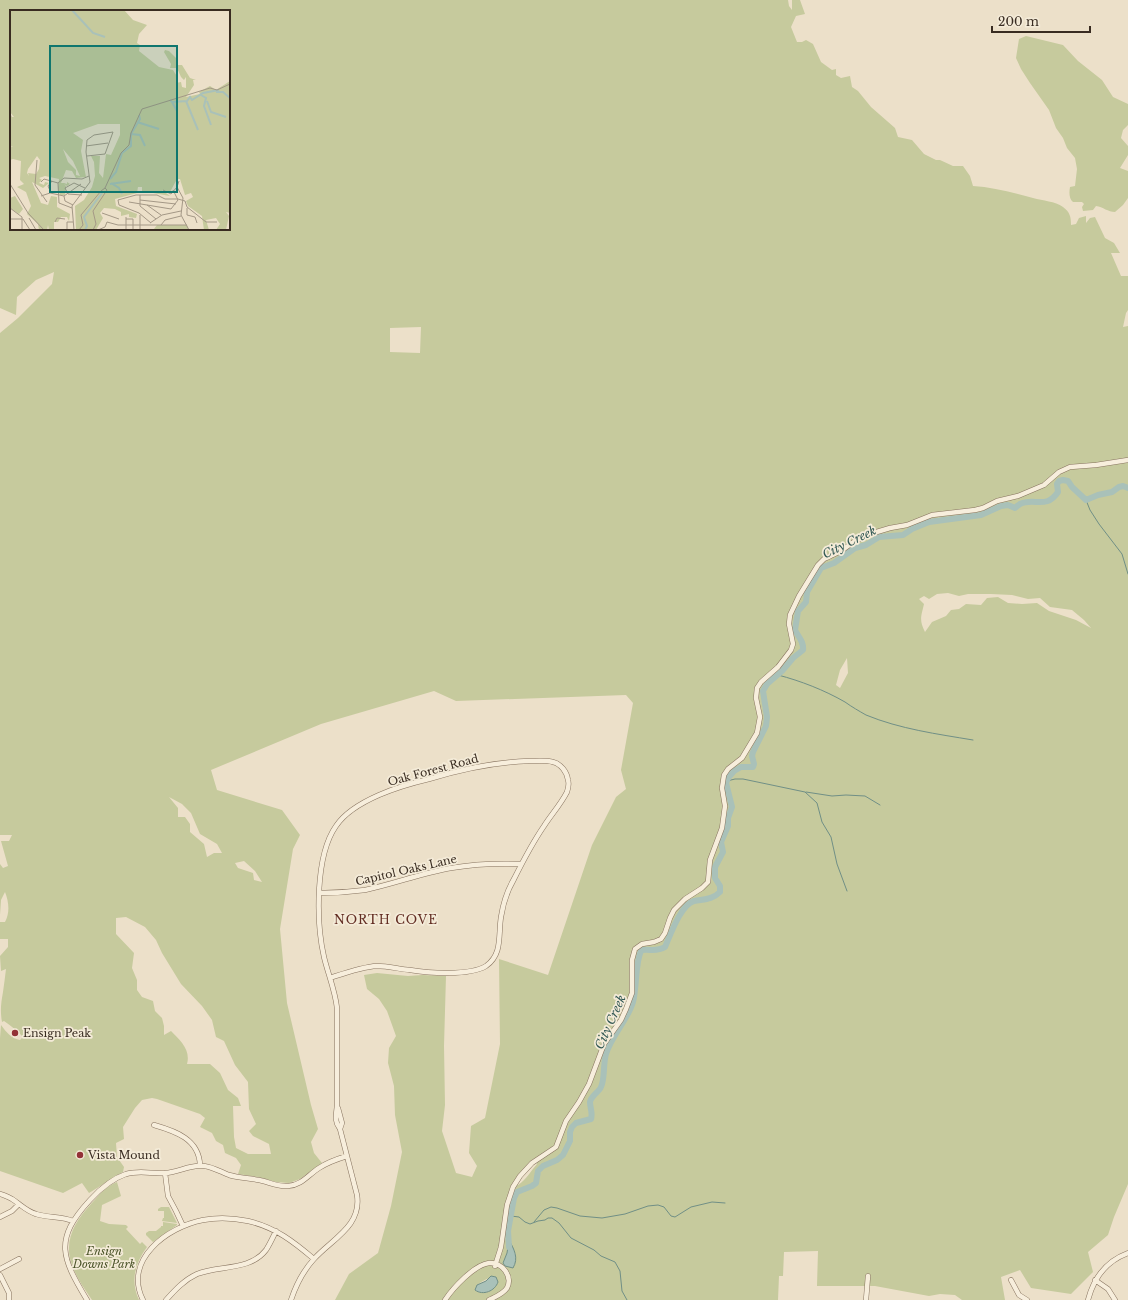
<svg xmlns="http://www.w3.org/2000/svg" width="1128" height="1300" font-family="'Libre Baskerville',serif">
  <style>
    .green { fill: #c6ca9d; fill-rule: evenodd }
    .water { fill: #a9c1b9; stroke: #708f86 }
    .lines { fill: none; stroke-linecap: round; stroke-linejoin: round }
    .stream { stroke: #708f86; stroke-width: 1 }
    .river { stroke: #a9c1b9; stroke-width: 6 }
    .minor-casing { stroke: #87735f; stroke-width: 5.5 }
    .minor { stroke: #f7eedc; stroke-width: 4.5 }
    .poi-dot { fill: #933237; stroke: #f4ebd8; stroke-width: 1.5 }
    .labels { text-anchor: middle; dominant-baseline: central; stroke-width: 3.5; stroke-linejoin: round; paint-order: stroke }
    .street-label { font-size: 11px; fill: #392c21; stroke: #f4ebd8 }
    .poi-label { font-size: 11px; fill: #392c21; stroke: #f4ebd8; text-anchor: start }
    .park-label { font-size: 11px; font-style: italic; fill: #4b5429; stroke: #f4ebd8 }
    .water-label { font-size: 12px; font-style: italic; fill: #325854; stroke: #f4ebd8 }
    .neighbourhood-label { font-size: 12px; letter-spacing: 1px; fill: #632e23; stroke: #f4ebd8 }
    .inset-river { fill: none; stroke: #a9c1b9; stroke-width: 2 }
    .inset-road { fill: none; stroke: #a49886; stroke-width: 1 }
    .view { fill: #0f766e; fill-opacity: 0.15; stroke: #0f766e; stroke-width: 2 }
    .inset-edge { fill: none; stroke: #392c21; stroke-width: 2 }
  </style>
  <rect width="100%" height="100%" fill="#ece0c9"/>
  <path class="green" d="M0,0H788L789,6L792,10V0H800L805,14L796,16L791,27L797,42H802L806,40L813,44L821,62L832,70L836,69V75L841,78L850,76L852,87L858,91L871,107L895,128L898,137L912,140L924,154L936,160H940L953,166H963L970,176L973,186C993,187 1014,193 1033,198C1043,201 1055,201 1063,207C1070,212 1071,217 1071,225L1076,224L1079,218L1086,216V223L1090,218L1095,217L1105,238L1114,243L1120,253H1111L1121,276H1128V310L1126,313L1123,327L1128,326V1184L1114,1217L1108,1235L1088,1252L1093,1272L1071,1294L1031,1288L1020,1270L1001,1277L1005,1300H962L955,1295L940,1294L929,1296L875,1286H817L818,1251L784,1252L783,1276H779L778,1300H335L349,1274L378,1253L391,1206L402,1152L395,1115L394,1086L388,1063L389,1048L396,1036L387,1011L379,999L367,989L364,975L377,973L408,976L422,975L446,976L444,1046L445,1105L442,1131L456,1173L472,1177L477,1166L469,1153L471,1126L485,1118L500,1044L499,959L548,975L592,845L616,797L626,789L621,770L633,703L626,695L456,701L434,691L321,724L211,770L217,790L282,810L300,835L293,849L280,929L287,1003L311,1105L318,1129L311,1142L314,1153L322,1163L300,1179L289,1183L276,1182L258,1177L238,1174L241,1165L236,1158L225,1153L223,1145L216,1141L212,1133L200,1127L205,1118L200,1114L157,1099L152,1098L142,1100L135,1108L123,1127L124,1139L116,1143L117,1157L124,1167L123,1172L89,1193L82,1183L63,1193L0,1171V1038L1,1025C6,1032 12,1039 20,1040L23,1037C18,1031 11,1026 4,1021L2,1022C0,1011 1,1003 3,992C4,985 5,977 6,969L1,971L0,956L8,947V939H0V922H5C10,913 9,902 5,892L1,900L0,915V864L3,868L8,866L1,841H9L12,835H0V333L18,318L52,284L54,272L36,280L17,297L16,315L0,308ZM11,11H229V229H11ZM421,327L420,353L390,352V328ZM948,593L959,596L968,594H991L1012,595L1028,599L1040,598L1050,607L1072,610L1084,620L1091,628L1076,620L1049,611L1037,603L1022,604L1008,603L998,597L987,598L981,605L966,604L959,609L951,610L946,616L932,622L925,632C919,620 921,617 924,604L919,599L924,596L929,599L937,594ZM847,658L848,673L840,688L836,685L840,670ZM169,797L182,804L191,813L200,834L217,844L222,853H214L207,857L204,844L190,832V824L185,817H178V808ZM244,861L255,871L262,882L254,880L253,873L238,868L235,863ZM126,917L145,927L156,940L162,953L181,984L202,1006L212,1020L216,1037L224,1041L235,1065L248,1082L249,1109L256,1124L249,1131L253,1136L269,1144L271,1154H248L236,1148L234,1137L233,1106H241L238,1098L228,1090L220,1073L210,1064H187C191,1050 180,1040 171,1031L164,1035V1026L162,1018L155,1011L153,1001L142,997L137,990V980L132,968L134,953L116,934V918ZM533,1159L537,1164C530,1172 527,1179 518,1185L515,1184L521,1172ZM509,1241L516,1255L514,1266H507L503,1263L507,1253V1244ZM495,1276L497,1280C496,1291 486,1295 476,1291L477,1285C482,1281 488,1278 495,1276Z
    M1026,36L1063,45L1078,61L1102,80L1113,97L1128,104V125L1123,130L1121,138L1128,146V155L1120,168L1128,171V198L1123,205L1115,212C1108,212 1103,207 1096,206L1093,210L1083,211L1082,207L1084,204L1082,202H1073C1069,199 1069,192 1070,187L1075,186L1077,169L1075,158L1067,148L1063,138L1056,128L1049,110L1030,83L1021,69L1016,58L1019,39Z
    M117,1182L121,1196L102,1205L100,1221L109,1224L126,1225L128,1227L126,1229L140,1244L142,1242L147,1247C135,1263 130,1281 139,1300H92C84,1288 75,1276 71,1262C64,1239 76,1220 91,1204C96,1199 99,1194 104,1190C107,1187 112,1184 117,1182Z
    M161,1207H169L177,1223L162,1221L163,1218H164V1211H158V1209Z
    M163,1222L177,1224V1225L153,1242L146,1235V1233L149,1231H156L161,1227V1226H163Z"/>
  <path class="water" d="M509,1240C514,1249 519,1258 513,1268L505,1266L503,1263L507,1253Z
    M491,1276L496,1277L498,1282C495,1291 483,1296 475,1290L477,1285L486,1281Z"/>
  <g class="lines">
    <path class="stream" d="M1086,500L1090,510L1099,524L1122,554L1128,574
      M778,675C801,681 824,690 845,702C852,707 859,711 866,715C900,729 937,734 973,740
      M727,781L735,779H743L805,792L817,803L822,822L831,837L837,864L847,891
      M806,792L832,796L846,795L865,796L880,805
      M511,1216L519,1217L525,1222L530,1224L538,1221L545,1220L548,1218H552L559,1223L571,1238L594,1250L601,1256L615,1262L620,1271L622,1291L627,1300
      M534,1222L544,1210L551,1207L557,1208L580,1216L602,1218L625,1214L648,1206L658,1205L664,1207L671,1216L675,1217L691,1207L712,1202L725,1203"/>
    <path class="river" d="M509,1247L508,1231L514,1198L517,1192L532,1186L536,1183L538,1171L543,1166L557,1160L563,1155L570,1141V1132L572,1127L576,1123L591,1119C593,1113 590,1108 590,1102C591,1096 599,1092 601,1087C605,1079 603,1064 606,1054C612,1035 627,1021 633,1002C637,988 635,963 641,951L642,950C651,949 657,952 665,947C670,936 681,904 694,901C704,899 712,900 720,892V886L715,878V867L723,852L721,842L728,826V818L732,807L726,783L728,778L734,771L741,767H753L754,764L752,756L753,752L766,726L767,717L763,691L767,684L782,671L793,658L803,650C804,641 798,637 795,630L798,611L806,602L807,592L821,568L834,563L855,548L866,545L879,537L903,535L912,529L929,522L981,515L1001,506L1008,505L1015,508C1017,506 1019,505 1020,504C1034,497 1046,510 1058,492L1057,484L1059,481L1063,480L1068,481L1072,487L1086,500L1098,495L1112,492L1119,487L1123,486L1128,488"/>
    <g class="minor-casing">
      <path id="minor" d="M320,893C335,893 350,892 365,890C394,884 422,873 451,868C474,864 498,863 521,864
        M338,1108L342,1123L340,1129
        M154,1125C175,1131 199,1139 200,1165
        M165,1173L168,1196L176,1211L183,1226
        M0,1194C4,1195 8,1197 12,1199C20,1204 26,1211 36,1214C48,1218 61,1216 73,1221
        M0,1217L12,1211L19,1204
        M495,1266L501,1247L507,1205L513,1187L520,1176L532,1163L556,1147L566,1121L579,1102L589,1084L604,1044L621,1020L626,1009L632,993V960L635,949L642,944L654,942L661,939L665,933L670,918L674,910L685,899L702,888L708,882L710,860L722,828L725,806L722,788L724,775L728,769L742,758L757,733L760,717L756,698L757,688L761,682L778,667L791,650L793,644L789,624L790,615L799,596L818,565L824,559L841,551L855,541L870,534L890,528L907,525L932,515L975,510L983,508L997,501L1018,496L1044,485L1059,472L1070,467L1096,465L1128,460
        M0,1269L19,1259
        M0,1275L9,1293V1300
        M1011,1280L1019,1295L1027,1300
        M1095,1280L1108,1289L1115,1300
        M87,1300C62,1258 53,1240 90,1200C100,1189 111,1179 126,1174C140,1170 152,1174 165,1173C178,1173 190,1164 204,1166C213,1167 221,1172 229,1175C239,1178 249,1178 259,1180C269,1182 278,1187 288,1186C302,1185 308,1175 319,1168C328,1162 337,1159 347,1156
        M143,1300C123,1260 167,1227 203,1220C218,1217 234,1218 248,1221C275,1227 294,1242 314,1259
        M166,1300C175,1290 184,1280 197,1274C219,1265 250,1271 266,1250C270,1244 273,1237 276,1231
        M291,1300C296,1285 303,1271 314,1259C332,1239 362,1226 357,1195L340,1129C334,1121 336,1115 337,1106V1008C335,990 328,974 324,957C316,922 315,856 336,826C346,811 363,802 379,795C395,788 412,783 429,779C462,769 495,762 529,761C537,761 546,760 553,762C561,764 567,772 568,780C569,783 568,789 567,792C561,804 551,815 544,826C533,842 523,861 514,879C507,891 503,904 501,917C498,935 503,954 486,966C470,976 428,973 410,970C399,969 388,966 377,966C361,967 345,973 330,978
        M445,1300C453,1288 474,1265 489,1263C502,1262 513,1276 507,1288C503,1294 495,1297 489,1300
        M866,1300L868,1276
        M1088,1300C1094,1277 1106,1261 1128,1253"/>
    </g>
    <use href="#minor" class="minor"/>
  </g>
  <g class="poi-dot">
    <circle cx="15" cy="1033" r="4"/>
    <circle cx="80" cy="1155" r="4"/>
  </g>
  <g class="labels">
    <g class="street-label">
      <text transform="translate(433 770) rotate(-15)">Oak Forest Road</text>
      <text transform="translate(406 870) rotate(-13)">Capitol Oaks Lane</text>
    </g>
    <g class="poi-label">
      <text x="23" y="1033">Ensign Peak</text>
      <text x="88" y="1155">Vista Mound</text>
    </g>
    <g class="park-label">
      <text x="104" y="1251">Ensign<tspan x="104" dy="13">Downs Park</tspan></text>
    </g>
    <g class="water-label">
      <text transform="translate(849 542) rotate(-26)">City Creek</text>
      <text transform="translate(610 1022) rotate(-66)">City Creek</text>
    </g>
    <g class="neighbourhood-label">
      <text x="386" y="919">NORTH COVE</text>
    </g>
  </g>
  <g transform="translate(10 10)">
    <rect width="220" height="220" fill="#ece0c9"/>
    <path d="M0,0H114L123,10L137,15L129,24L127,33L130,35L129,41L149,57L163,60L168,68L166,73L171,72L172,77L176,78V67L174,70L171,67L167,58H160L161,54L154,42L155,40L159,41L167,49L166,55H172L180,68L186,70H183L184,75L176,87L190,84L189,82L200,76L206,80L220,71V203L216,202L219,206L216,220H206L210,214L206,208L196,210L199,220H194L192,206L178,196L176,191L183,187L181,183L175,185L170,169H167L160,182L152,180L160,186L132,181V177H128L127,183L105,189L106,196L127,204L126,208L119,207V204L111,206V202L105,199L94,198L90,203L93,208L86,220H66L65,196L74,190L82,177L85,166L84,152L81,146H90L89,163L93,168L96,144L101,145L110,125V114H88L63,123L73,130L71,141L76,167L66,168L62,161L56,160L51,173H54L57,174V172L60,174L57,176L54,174L56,176L55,185H50L48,178L49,169L35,166L29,168L32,170L29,173L34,175L35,172L39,173L33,178L22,172L31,193L38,195L41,186L47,187V197L60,204L59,211L57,207H51L48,212H44V220H39L38,215L37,220H29L28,214L17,204L21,196L16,182L7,177L14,174L10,170L11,151L3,149L0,150V138L3,136L0,137V103L2,107H4L0,102ZM53,139L63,151L70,166L66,165V160L58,152ZM27,146L30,150L29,159L26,164L18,163L19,166L17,163L18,159ZM5,186L13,199L9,204L0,198V188ZM147,215H177L179,220L144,219Z" fill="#c6ca9d" fill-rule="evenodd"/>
    <path class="inset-river" d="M62,0L83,23L95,27M206,82H213L220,88M191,85L196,88L194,96L201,115M160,90L162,92L177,91L180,87L182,90L193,83L209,80M176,91L188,120M197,91L201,102L216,107M162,92L167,101V110M127,112L149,119M121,124L130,125L135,136M100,169L106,162L112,143L121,136V124L130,109L129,105M101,173L109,178L112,184M100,174L121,171M75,220L77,216L74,207L92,183"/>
    <path class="inset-road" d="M76,136L98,133M27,150L25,175L37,192M169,171L167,177L173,188L171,205L179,220M31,172L34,169L48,173M0,174L18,203L34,220M95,178L111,143L119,135L121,123L132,99L200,78L207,80L220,74M153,180L161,184L167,177M41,183L38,176L42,171M72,185L58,184L55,178L64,173L75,178M130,185V196L146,209M31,186L40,183L54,186L71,174M54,186L55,191L63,195M130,190L166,194M119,192L161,199L168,190L163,180M137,195L151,205M0,198L12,207V220M62,198L49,193L48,173L54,168L72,169L79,166M177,198V205L185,207L187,213M92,203L109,209M116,207V220M19,208L26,220M0,209H13L20,220M116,209H123V220M45,212L47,208L55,209M97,212L108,215H177M140,213L152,205L171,201M141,213L129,203L109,195L108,190L126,185H147L155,189H168L175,191L177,197L196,212H207M151,215L155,210L171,206M57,220V212H63M64,220L62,196L80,172L76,142L77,130L84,125L103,122L95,144L77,146M69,220L73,215L71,205L91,181L95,178L97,180M83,220L86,214L83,201L97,180M88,220L95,217L97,212M130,220V205"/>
    <path class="view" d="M40,36H167V182H40Z"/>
    <rect width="220" height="220" class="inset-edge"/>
  </g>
  <path d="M992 26v6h98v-6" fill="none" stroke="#392c21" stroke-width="2"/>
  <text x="998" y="26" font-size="12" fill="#392c21" stroke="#f4ebd8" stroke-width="3" paint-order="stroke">200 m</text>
</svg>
